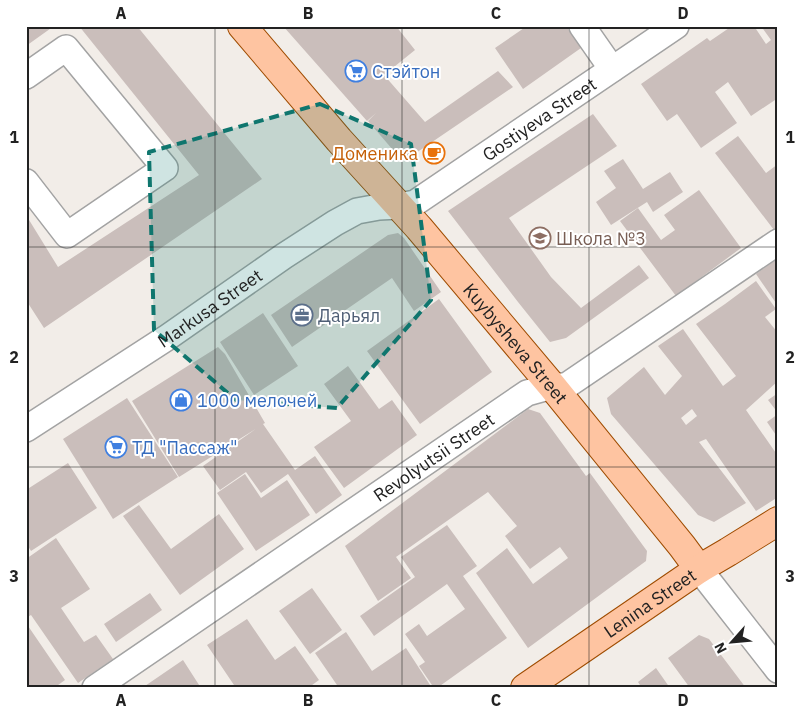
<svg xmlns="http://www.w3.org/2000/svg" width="804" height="714" font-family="'IBM Plex Sans',sans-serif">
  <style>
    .building { fill: #cabebb; fill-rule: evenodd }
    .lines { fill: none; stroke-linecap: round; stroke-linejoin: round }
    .minor-casing { stroke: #a3a3a3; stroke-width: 28 }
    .major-casing { stroke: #9f4c00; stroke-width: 30 }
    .minor { stroke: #fff; stroke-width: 25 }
    .major { stroke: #fec4a1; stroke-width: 28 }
    .marked { fill: #0f766e; fill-opacity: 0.2; stroke: #0f766e; stroke-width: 4; stroke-dasharray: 10 6; stroke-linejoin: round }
    .grid { fill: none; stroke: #222; stroke-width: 1; stroke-opacity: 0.55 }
    .labels { text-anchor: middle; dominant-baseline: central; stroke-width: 4; stroke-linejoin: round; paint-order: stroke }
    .shop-label { font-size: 18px; fill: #366cbe; stroke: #fff; text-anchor: start }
    .street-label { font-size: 18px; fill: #222; stroke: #fff }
    .food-label { font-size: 18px; fill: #c56008; stroke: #fff; text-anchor: end }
    .education-label { font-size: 18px; fill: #785e54; stroke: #fff; text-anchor: start }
    .service-label { font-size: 18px; fill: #4e5e75; stroke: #fff; text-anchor: start }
    .neatline { fill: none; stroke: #222; stroke-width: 2 }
    .grid-label { font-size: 16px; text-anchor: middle; font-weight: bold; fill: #222 }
  </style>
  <rect width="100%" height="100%" fill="#f2ede8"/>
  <path class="building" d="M26,26H54L26,46Z
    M79,26H137L262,179L44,328L26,300V215L58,267L199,175Z
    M283,26H396L415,50L384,75L425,122L498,71L513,87L413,155L399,157L368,121L376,113L367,121Z
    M527,26H566L581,48L523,89L495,48Z
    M732,26H754L766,44L771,40L761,26H778V98L751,116L728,82L715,92L737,123L701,148L677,114L667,121L641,84L707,38L710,41Z
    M593,114L617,146L509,218L551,277L581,308L639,265L649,278L566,338L550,342L518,302L448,211Z
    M738,136L766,173L778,164V227L774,230L715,153Z
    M623,159L643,189L670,172L683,192L653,212L647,202L611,225L596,202L616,188L604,171Z
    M699,190L741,248L676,296L620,221L638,208L661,240L675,230L664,215Z
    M398,233L404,238L441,292L414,311L392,278L292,347L271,315L388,235Z
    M778,258V306L756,274Z
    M756,281L776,309L765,317L778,333V381L746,410L778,456V497L756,511L706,439L699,442L746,503L714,522L698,515L611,414L607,398L644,367L665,395L682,376L658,346L683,329L723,386L736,376L696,324L725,304ZM692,409L697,416L686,425L681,418Z
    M439,299L492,372L420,424L367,351Z
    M263,313L298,366L254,395L220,342Z
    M218,347L225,354L265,423L263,424L295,470L315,456L342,495L316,514L288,474L261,493L246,472L220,490L203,466L257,428L179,477L132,401Z
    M348,366L379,409L392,400L417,435L344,488L314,447L351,421L324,384Z
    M778,393V413L768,400Z
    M127,398L178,477L113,519L63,439Z
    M528,409L540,413L586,476L590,473L647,551L646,561L528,648L476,573L507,548L533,584L568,558L560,547L530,569L505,536L517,526L488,492L396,557L411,578L378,601L345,546Z
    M778,414V438L767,422Z
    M68,463L97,508L31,551L26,543V490Z
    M245,474L261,498L287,480L310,515L256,551L217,493Z
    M139,505L171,549L219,514L244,549L180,595L123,516Z
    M447,525L477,566L463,576L507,638L437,688H434L419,666L425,662L405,634L419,624L427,636L465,609L447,584L374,636L360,616L415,577L401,557Z
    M56,538L90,589L61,608L84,642L96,635L113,659L78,683L31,615L26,618V559Z
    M312,588L342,630L310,654L279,611Z
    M150,593L162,610L116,642L104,624Z
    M247,619L275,660L295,646L319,680L308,688H236L207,645Z
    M26,623L65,680L54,688H26Z
    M346,632L372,671L406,648L432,688H339L315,653Z
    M699,635L709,639L746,688H690L668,658Z
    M183,660L201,688H142Z
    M656,668L670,688H642L638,682Z"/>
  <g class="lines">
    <g class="minor-casing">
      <g id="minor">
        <path d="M582,26L612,69"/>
        <path d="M26,76L66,48L165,168L67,235L26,182"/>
        <path id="s1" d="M26,429L168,337L284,256L335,223L357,211L379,207L399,206L415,203L676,26"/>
        <path d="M699,569L778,670"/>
        <path id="s2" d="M95,688L527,393L552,386H566L778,242"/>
      </g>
    </g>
    <g class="major-casing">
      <g id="major">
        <path id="s3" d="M242,26L339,140L419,228L552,386L682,546L699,569"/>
        <path id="s4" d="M525,688L699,569L728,552L778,521"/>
      </g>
    </g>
    <use href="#minor" class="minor"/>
    <use href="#major" class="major"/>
  </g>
  <path class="marked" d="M320,104L411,144L431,300L337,408L236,400L154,330L149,152Z"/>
  <path class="grid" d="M215,26V688M402,26V688M589,26V688M26,247H778M26,467H778"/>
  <defs>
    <g id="supermarket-ring" transform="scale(1.125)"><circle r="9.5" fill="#fff" stroke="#3f7fe0" stroke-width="1.5"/><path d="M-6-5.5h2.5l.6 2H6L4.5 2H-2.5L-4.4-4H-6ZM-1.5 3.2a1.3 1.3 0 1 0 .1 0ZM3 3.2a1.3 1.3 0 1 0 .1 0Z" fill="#3f7fe0"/></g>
    <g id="cafe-ring" transform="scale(1.125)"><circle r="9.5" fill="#fff" stroke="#e8710a" stroke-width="1.5"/><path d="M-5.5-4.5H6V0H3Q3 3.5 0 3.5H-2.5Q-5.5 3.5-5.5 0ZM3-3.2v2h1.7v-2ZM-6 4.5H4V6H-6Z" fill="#e8710a"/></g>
    <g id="school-ring" transform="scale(1.125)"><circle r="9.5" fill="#fff" stroke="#8d6e63" stroke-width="1.5"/><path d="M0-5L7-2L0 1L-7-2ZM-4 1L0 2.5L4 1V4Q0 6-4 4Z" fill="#8d6e63"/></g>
    <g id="office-ring" transform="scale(1.125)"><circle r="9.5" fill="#fff" stroke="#5c6f8a" stroke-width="1.5"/><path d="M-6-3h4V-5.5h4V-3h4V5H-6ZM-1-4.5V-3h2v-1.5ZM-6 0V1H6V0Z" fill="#5c6f8a"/></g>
    <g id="shop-ring" transform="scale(1.125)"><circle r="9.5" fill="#fff" stroke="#3f7fe0" stroke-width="1.5"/><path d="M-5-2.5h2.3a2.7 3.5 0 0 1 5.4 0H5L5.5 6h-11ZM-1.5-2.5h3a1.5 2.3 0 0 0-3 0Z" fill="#3f7fe0"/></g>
  </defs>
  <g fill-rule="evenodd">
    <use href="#supermarket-ring" x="356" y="71"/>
    <use href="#cafe-ring" x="434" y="153"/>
    <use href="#school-ring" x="540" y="238"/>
    <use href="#office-ring" x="302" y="315"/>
    <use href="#shop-ring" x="181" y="400"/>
    <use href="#supermarket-ring" x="116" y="447"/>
  </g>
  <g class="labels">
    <g class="shop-label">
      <text x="372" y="71">Стэйтон</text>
      <text x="197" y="400">1000 мелочей</text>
      <text x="132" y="447">ТД "Пассаж"</text>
    </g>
    <g class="street-label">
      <text stroke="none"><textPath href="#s1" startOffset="605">Gostiyeva Street</textPath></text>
      <text stroke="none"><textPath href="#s1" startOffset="220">Markusa Street</textPath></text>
      <text stroke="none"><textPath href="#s3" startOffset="419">Kuybysheva Street</textPath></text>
      <text stroke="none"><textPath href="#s2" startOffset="410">Revolyutsii Street</textPath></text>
      <text stroke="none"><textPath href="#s4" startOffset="151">Lenina Street</textPath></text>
    </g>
    <g class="food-label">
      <text x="418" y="153">Доменика</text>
    </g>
    <g class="education-label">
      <text x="556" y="238">Школа №3</text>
    </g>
    <g class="service-label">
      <text x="318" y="315">Дарьял</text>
    </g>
  </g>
  <rect width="804" height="714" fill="none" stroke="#ffffff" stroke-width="55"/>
  <g transform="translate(732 642) rotate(243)" stroke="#ffffff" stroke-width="4" paint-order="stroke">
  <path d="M0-4L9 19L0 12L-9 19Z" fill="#222222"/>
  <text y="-8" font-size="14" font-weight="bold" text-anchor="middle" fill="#222222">N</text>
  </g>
  <rect x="28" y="28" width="748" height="658" class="neatline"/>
  <g class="grid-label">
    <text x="121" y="19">A</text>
    <text x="308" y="19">B</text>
    <text x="496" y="19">C</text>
    <text x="683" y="19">D</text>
    <text x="14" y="143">1</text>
    <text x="790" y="143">1</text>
    <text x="14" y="363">2</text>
    <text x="790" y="363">2</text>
    <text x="14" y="582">3</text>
    <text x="790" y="582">3</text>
    <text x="121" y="706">A</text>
    <text x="308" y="706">B</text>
    <text x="496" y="706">C</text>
    <text x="683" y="706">D</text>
  </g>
</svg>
